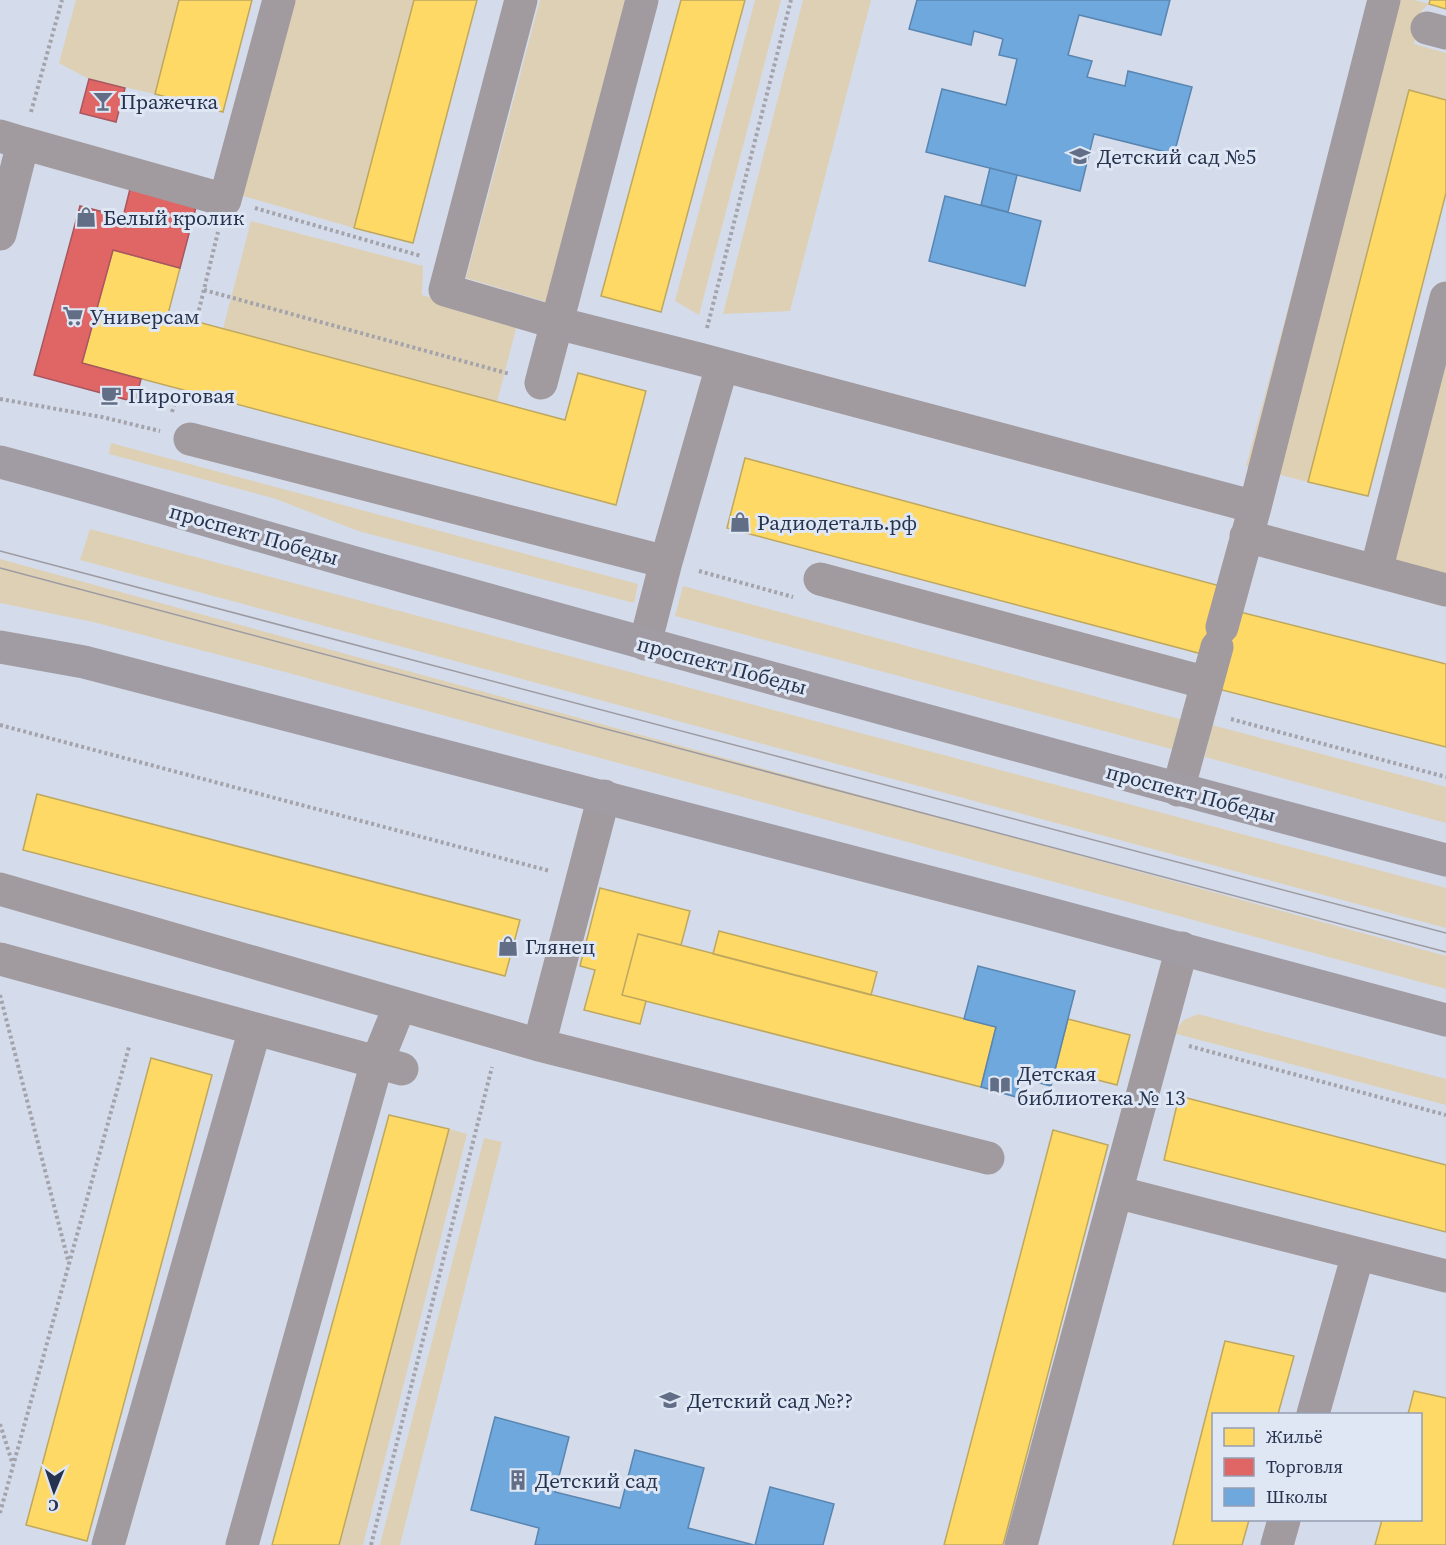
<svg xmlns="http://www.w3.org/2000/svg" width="1446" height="1545" font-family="'Source Serif 4',serif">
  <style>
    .green { fill: #ddd0b5 }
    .homes { fill: #ffd966; stroke: #bea75f; stroke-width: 1.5 }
    .shops { fill: #e06666; stroke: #a8575f; stroke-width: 1.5 }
    .schools { fill: #6fa8dc; stroke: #5985b1; stroke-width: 1.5 }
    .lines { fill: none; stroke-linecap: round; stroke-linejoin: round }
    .path { stroke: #a4a3ab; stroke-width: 4; stroke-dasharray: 3 3; stroke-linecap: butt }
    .minor { stroke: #a19a9e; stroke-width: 33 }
    .major { stroke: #a19ca4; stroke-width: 33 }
    .tram { stroke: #9d9ba2; stroke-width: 1.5 }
    .labels { text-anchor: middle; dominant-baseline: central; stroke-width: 6; stroke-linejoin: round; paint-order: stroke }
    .poi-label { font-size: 21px; fill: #25334e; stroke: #dfe6f4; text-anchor: start }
    .street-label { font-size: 21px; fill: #25334e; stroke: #dfe6f4 }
  </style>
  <rect width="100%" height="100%" fill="#d4dceb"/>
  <path class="green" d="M76,0H179L155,94L89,79L59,63Z
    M291,0H414L354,228L240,195Z
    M540,0H626L546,302L466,278Z
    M755,0H781L699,315L675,301Z
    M803,0H871L790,311L723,314Z
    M1370,0H1414L1429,4L1422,10L1414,44L1446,53V100L1409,90L1308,482L1246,466Z
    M251,221L423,266L422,295L518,321L497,402L223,329Z
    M1446,331V578L1388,563Z
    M111,443L638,584L634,603L358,531L276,499L109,454Z
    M90,529L1446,888V928L80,560Z
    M0,559L1446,956V989L285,672L93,622L0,603Z
    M683,586L1183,720L1175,750L675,616Z
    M1212,725L1446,787V823L1205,757Z
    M1198,1014L1446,1079V1105L1173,1033L1184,1020Z
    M449,1129L467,1134L363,1545H339Z
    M484,1138L502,1142L400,1545H380Z"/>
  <path class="homes" d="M179,0H252L223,112L155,94Z
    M414,0H477L413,243L354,228Z
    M681,0H745L661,312L601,296Z
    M1430,0H1446V9L1429,4Z
    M1409,90L1446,100V193L1368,496L1308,482Z
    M113,250L180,268L168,314L565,420L578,373L646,391L616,505L82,363Z
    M745,458L1220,586L1202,654L727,528Z
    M1236,611L1446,664V747L1218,689L1205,644L1210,625Z
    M37,794L520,920L505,976L23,850Z
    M600,888L690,911L681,945L638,934L622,995L646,1001L640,1024L584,1010L595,970L580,966Z
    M719,931L877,972L871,995L713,954Z
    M638,934L996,1027L981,1087L622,995Z
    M1068,1019L1130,1035L1117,1085L1055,1069Z
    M151,1058L212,1075L87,1541L26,1525Z
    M1179,1096L1446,1165V1232L1164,1160Z
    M389,1115L449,1129L339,1545H272Z
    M1053,1130L1108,1145L1003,1545H944Z
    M1225,1341L1294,1356L1278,1414H1214V1520H1249L1242,1545H1173Z
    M1414,1391L1446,1398V1545H1375L1382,1520H1420V1414H1408Z"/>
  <path class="shops" d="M89,79L125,88L116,122L80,113Z
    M130,189L196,207L180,268L113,250L82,363L141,379L135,402L34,375L80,206L123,217Z"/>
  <path class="schools" d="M917,0H1170L1161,35L1079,15L1068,55L1092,61L1087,77L1125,86L1128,71L1192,87L1174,154L1094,134L1080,191L926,152L942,89L1006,105L1017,59L999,55L1003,39L974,31L971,45L909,29Z
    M990,168L1017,175L1008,212L981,205Z
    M945,196L1041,221L1025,286L929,261Z
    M978,966L1075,991L1051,1086L1021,1078L1016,1097L981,1087L996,1027L964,1019Z
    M495,1417L569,1437L555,1492L620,1508L635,1450L704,1468L688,1528L754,1545H535L539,1528L471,1510Z
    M770,1487L834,1504L823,1545H755Z"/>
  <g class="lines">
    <path class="path" d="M31,112L62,0
      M255,208L421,256
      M204,290L510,374
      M196,322L218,232
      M707,328L791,0
      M0,399L102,417L160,431
      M172,412L179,389
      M699,571L793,597
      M1231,719L1446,777
      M0,725L550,871
      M0,995L69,1264
      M1189,1046L1446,1115
      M0,1424L13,1465
      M0,1513L129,1047
      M371,1545L492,1067"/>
    <path class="minor" d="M521,0L445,290L557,323L699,359L1255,507L1222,627
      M1427,28L1446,33
      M0,136L23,143L0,234
      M23,143L225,200L279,0
      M541,383L642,0
      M190,439L666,562
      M1255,507L1384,0
      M1246,536L1446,590
      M1376,571L1446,298
      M820,579L1207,683
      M645,644L666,562L722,366
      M1178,790L1217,647
      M604,796L539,1045L988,1158
      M0,889L539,1045
      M0,959L402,1069
      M1116,1192L1446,1276
      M1313,1414L1358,1254
      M108,1545L255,1029
      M242,1545L377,1062L400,1005
      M1021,1545L1182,948
      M1277,1545L1284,1520"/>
    <path class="major" d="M0,462C136,498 270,540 406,577C752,673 1099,769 1446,860
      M0,647L84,662C539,779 993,897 1446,1020"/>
    <path class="tram" d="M0,551L1446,933
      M0,568L1446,952"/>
  </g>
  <defs>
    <g id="bar-bare" transform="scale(1.62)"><path d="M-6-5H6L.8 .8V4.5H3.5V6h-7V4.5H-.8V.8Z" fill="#626e85" stroke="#dfe6f4" stroke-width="2.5" paint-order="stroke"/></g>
    <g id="school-bare" transform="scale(1.62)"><path d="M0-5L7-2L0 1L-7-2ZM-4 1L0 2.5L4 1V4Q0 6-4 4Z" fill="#626e85" stroke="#dfe6f4" stroke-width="2.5" paint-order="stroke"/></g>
    <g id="shop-bare" transform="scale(1.62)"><path d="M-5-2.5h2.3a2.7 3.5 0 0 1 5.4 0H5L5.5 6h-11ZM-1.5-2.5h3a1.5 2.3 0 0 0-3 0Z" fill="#626e85" stroke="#dfe6f4" stroke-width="2.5" paint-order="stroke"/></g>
    <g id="supermarket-bare" transform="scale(1.62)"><path d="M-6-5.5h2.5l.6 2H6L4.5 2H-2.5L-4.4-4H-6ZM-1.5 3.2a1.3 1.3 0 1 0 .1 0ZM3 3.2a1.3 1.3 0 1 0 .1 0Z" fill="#626e85" stroke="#dfe6f4" stroke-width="2.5" paint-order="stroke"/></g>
    <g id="cafe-bare" transform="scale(1.62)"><path d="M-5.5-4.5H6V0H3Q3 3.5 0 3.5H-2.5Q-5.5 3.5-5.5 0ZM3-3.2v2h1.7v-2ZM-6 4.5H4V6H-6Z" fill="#626e85" stroke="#dfe6f4" stroke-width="2.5" paint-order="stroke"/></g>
    <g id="library-bare" transform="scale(1.62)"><path d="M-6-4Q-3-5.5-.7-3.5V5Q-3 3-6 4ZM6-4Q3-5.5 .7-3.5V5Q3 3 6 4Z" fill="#626e85" stroke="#dfe6f4" stroke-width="2.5" paint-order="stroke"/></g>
    <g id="building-bare" transform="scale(1.62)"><path d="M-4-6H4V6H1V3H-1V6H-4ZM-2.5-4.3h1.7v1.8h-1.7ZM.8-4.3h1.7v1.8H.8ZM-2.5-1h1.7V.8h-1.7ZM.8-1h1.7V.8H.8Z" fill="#626e85" stroke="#dfe6f4" stroke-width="2.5" paint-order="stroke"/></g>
  </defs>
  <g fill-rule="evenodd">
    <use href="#bar-bare" x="103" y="101"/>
    <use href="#school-bare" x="1080" y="156"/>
    <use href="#shop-bare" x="86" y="217"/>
    <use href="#supermarket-bare" x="73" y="316"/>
    <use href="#cafe-bare" x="111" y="395"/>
    <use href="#shop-bare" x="740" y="522"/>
    <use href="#shop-bare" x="508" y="946"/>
    <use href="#library-bare" x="1000" y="1085"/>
    <use href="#school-bare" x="670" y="1400"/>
    <use href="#building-bare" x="518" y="1480"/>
  </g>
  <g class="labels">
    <g class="poi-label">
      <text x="120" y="101">Пражечка</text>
      <text x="1097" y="156">Детский сад №5</text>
      <text x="103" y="217">Белый кролик</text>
      <text x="90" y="316">Универсам</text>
      <text x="128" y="395">Пироговая</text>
      <text x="757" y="522">Радиодеталь.рф</text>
      <text x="525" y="946">Глянец</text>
      <text x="1017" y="1073">Детская<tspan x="1017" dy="24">библиотека № 13</tspan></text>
      <text x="687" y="1400">Детский сад №??</text>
      <text x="535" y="1480">Детский сад</text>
    </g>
    <g class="street-label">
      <text transform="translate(254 534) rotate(16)">проспект Победы</text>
      <text transform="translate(722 665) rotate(15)">проспект Победы</text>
      <text transform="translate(1191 793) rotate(15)">проспект Победы</text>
    </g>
  </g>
  <rect x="1212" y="1413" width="210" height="108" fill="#dfe6f4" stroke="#959eb2" stroke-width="1.5"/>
  <rect x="1224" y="1428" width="30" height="18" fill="#ffd966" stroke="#959eb2" stroke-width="1.5"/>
  <text x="1266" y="1443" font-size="18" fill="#25334e">Жильё</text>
  <rect x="1224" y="1458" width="30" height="18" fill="#e06666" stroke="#959eb2" stroke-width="1.5"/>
  <text x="1266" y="1473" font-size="18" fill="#25334e">Торговля</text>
  <rect x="1224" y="1488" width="30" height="18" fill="#6fa8dc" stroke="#959eb2" stroke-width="1.5"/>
  <text x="1266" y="1503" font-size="18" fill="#25334e">Школы</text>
  <g transform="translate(54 1491) rotate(182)" stroke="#dfe6f4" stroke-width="4.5" paint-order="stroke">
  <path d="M0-4.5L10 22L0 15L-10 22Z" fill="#25334e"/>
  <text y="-9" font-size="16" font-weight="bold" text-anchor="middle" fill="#25334e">С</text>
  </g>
</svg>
